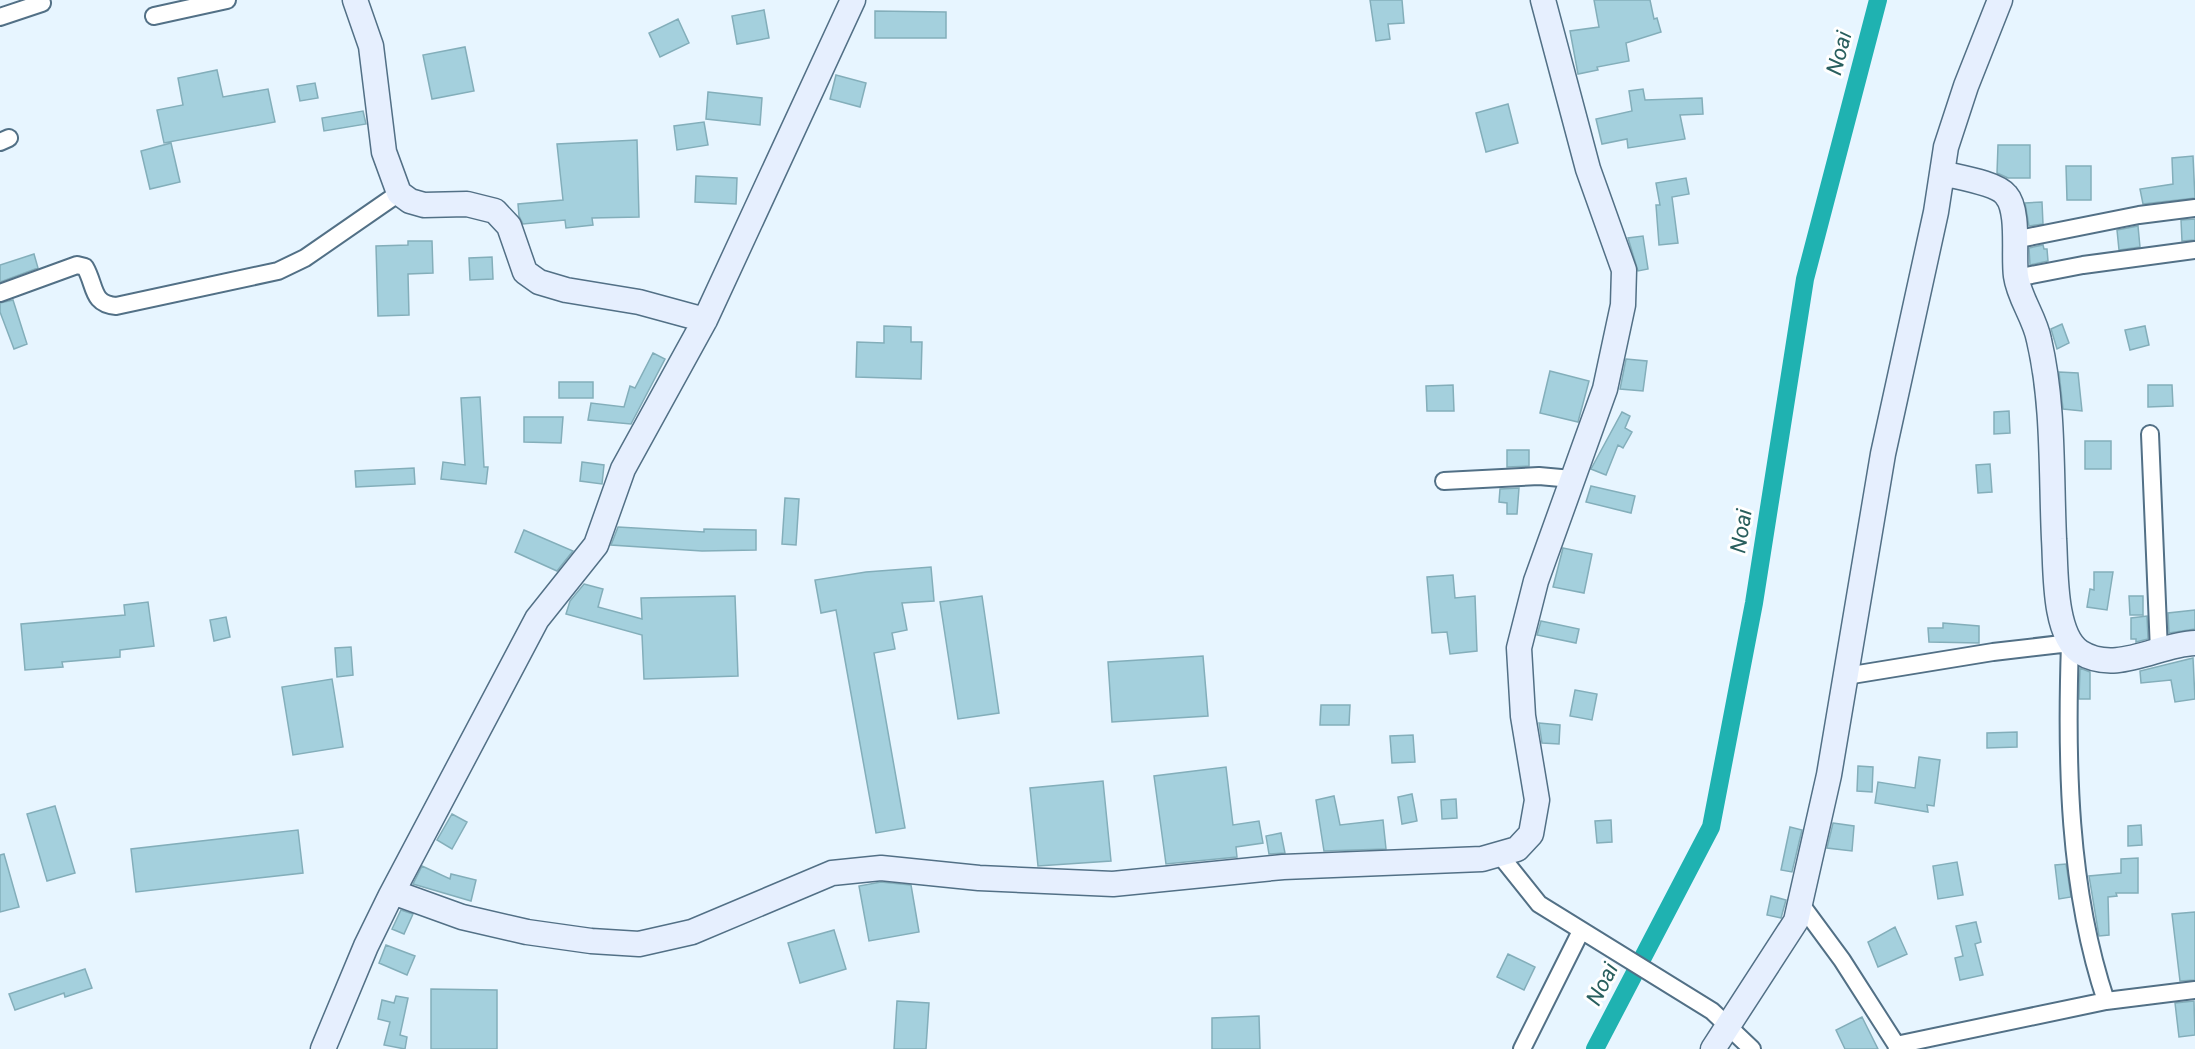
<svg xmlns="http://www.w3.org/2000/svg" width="2195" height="1049" font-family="Roboto,sans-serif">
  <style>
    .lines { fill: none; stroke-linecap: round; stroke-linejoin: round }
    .canal { stroke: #1fb2b1; stroke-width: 18 }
    .building { fill: #a4d0dd; stroke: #83aeba; stroke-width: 1.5 }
    .street-casing { stroke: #527086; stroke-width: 20 }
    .secondary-casing { stroke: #527086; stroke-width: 27 }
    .street { stroke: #fff; stroke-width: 16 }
    .secondary { stroke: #e6effe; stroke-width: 24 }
    .labels { text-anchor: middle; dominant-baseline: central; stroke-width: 6; stroke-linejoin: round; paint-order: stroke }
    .water-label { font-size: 22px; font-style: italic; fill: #295f5e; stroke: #fff }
  </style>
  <rect width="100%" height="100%" fill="#e7f5ff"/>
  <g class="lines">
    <path class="canal" d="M1595,1049L1711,827L1754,603L1805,279L1878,0"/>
  </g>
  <path class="building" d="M1370,0H1402L1404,23L1388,24L1390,39L1376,41Z
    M1594,0H1650L1654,19L1657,18L1661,32L1626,43L1629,61L1597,67L1598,70L1578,74L1570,31L1599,27Z
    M764,10L769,38L737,44L732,16Z
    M875,11L946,12V38H875Z
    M678,19L689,43L660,57L649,33Z
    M465,47L474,91L432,99L423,55Z
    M217,70L223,97L268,89L275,122L164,143L157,110L183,105L178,78Z
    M836,75L866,83L860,107L830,99Z
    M315,83L318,98L300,101L297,86Z
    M1643,89L1645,100L1702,98L1703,114L1680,115L1685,139L1628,148L1627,139L1602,144L1596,119L1632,111L1629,91Z
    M708,92L762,98L760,125L706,119Z
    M1508,104L1518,143L1486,152L1476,113Z
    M363,111L366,124L324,131L322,118Z
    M704,122L708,145L677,150L674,126Z
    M637,140L639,217L592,218L593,225L566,228L565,220L523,224L519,216L518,204L563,200L557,144Z
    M171,143L180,182L150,189L141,151Z
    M1998,145H2030V178H2008L1997,173Z
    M2193,156L2195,198L2143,204L2140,189L2173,184L2172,158Z
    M2066,166H2091V200H2067Z
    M696,176L737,178L736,204L695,202Z
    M1686,178L1689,194L1672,197L1678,243L1659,245L1656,205H1660L1656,183Z
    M2042,202L2043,224L2029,226L2025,203Z
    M2195,219V240L2182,241L2181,220Z
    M2138,226L2140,247L2119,250L2117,230Z
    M1643,236L1648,269L1638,271L1628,238Z
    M408,241H432L433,273L408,274L409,315L378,316L376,246L408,245Z
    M2043,245L2044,249H2047L2048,261L2030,265L2029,248Z
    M34,254L38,268L0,282V265Z
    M492,257L493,279L470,280L469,258Z
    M13,300L27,344L14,349L0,312V303Z
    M2062,324L2069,343L2057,349L2051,329Z
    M884,326L911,327V342H922L921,379L856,377L857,342L884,343Z
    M2145,326L2149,345L2130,350L2125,330Z
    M653,353L665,359L631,424L588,420L591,403L624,407L630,386L635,388Z
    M1626,359L1647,361L1643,391L1620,389Z
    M1550,371L1589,381L1578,422L1540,413Z
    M2059,372L2078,373L2082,411L2063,409Z
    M559,382H593V398H559Z
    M1453,385L1454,411H1427L1426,386Z
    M2148,385H2172L2173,406L2148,407Z
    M480,397L484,467H488L486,484L441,479L443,462L465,465L461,398Z
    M2009,411L2010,433L1994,434V412Z
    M1622,412L1630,416L1625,428L1632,432L1623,448L1618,445L1606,475L1591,469Z
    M524,417H563L561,443L524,442Z
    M2085,441H2111V469H2085Z
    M1507,450H1529V466L1507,467Z
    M582,462L604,465L602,484L580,481Z
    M1990,464L1992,492L1978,493L1976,465Z
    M414,468L415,484L356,487L355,471Z
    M1591,486L1635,496L1631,513L1586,502Z
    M1519,488L1517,514H1507V503L1499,502L1500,489Z
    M785,498L799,499L796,545L782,544Z
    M618,527L704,532V529L756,530V550L702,551L611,545Z
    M524,530L573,551L557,571L515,552Z
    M1563,548L1592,554L1584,593L1553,587Z
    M931,567L934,601L902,603L907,630L892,633L895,649L874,653L905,828L876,833L836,610L821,613L815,580L866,572Z
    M2094,572H2113L2107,610L2087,607L2090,589L2094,590Z
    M1453,575L1455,598L1475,596L1477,651L1450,654L1447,632L1432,633L1427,577Z
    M584,584L603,589L598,607L642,619L641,598L735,596L738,676L644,679L642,635L566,614L570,601Z
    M982,596L999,713L958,719L940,602Z
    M2129,596H2143V615H2130Z
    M148,602L154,646L120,650V657L62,662L63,667L25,670L21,624L125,615L124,605Z
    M2195,610V629L2169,633L2168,613Z
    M2147,616L2148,639L2136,642V639H2131V618Z
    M226,617L230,637L214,641L210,620Z
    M1541,621L1579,629L1576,643L1537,635Z
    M1943,623L1979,626V643L1929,642L1928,628H1943Z
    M351,647L353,675L337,677L335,648Z
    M1203,656L1208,716L1112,722L1108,662Z
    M2193,658L2195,699L2175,702L2171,680L2141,683L2140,671Z
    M2080,668L2090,672V699H2079Z
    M332,679L343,747L293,755L282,687Z
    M1575,690L1597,694L1592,720L1570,716Z
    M1321,705H1350L1349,725H1320Z
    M1539,723L1560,725L1559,744L1542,743Z
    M2017,732V747L1987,748V733Z
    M1413,735L1415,762L1392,763L1390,736Z
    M1919,757L1940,760L1934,806L1927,805L1928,812L1875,803L1878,782L1915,788Z
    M1858,766L1873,767L1872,792L1857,791Z
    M1226,767L1233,825L1259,821L1263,843L1236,847L1237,857L1166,864L1154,776Z
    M1103,781L1111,861L1038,866L1030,788Z
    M1412,794L1417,821L1402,824L1398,797Z
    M1334,796L1340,825L1383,820L1386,849L1324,851L1316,800Z
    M1456,799L1457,818L1442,819L1441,800Z
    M55,806L75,873L47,881L27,814Z
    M452,814L467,822L452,849L437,840Z
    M1611,820L1612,842L1597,843L1595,821Z
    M1833,823L1854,826L1852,851L1827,848Z
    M2141,825L2142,845L2128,846V826Z
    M1790,827L1802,830L1792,872L1781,870Z
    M298,830L303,873L136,892L131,849Z
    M1281,833L1285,853L1269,854L1266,836Z
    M4,854L19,907L0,912V855Z
    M2138,858V893H2116L2117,896L2108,897L2109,935L2099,936L2089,876L2121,873V859Z
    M1957,862L1963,895L1938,899L1933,866Z
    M2066,864L2071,897L2059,899L2055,865Z
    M422,866L450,879L451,874L476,880L471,901L413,884Z
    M881,882L911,885L919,932L869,941L859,886Z
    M1771,896L1786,900L1781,918L1767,915Z
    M401,910L413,914L404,934L392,929Z
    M2195,912V980L2180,981L2172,914Z
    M1976,922L1981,942L1975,944L1983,975L1960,980L1955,958L1963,956L1956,926Z
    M1895,927L1907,954L1878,967L1868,942Z
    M834,930L846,969L800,983L788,943Z
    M386,945L415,956L407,975L379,963Z
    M1508,954L1535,967L1524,990L1497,977Z
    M85,969L92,988L65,997L64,993L15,1010L9,994Z
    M431,989L497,990V1049H431Z
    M396,996L408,998L400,1035L407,1037L405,1049L384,1045L390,1022L378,1019L382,1000L394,1003Z
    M897,1001L929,1003L926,1049H894Z
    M2194,1001L2195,1035L2179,1037L2175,1003Z
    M1259,1016L1260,1049H1212V1018Z
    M1862,1017L1878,1049H1845L1836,1030Z"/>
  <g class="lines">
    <g class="street-casing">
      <path id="street" d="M154,16L227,0
        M0,17L42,3
        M0,142L9,138
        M2014,240L2139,215L2195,208
        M2016,278L2083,265L2195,250
        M0,293L77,265L85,267C96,286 91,304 116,306L278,271L305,258L399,193
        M2150,434L2159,651
        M1444,481L1539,476L1572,479
        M1846,676L1993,652L2070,643C2066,762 2068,888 2106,1001
        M1499,854L1539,904L1712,1011L1752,1049
        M1800,903L1842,960L1899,1049
        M1896,1045L2106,1001L2195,990
        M1522,1049L1581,931"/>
    </g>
    <g class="secondary-casing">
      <path id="secondary" d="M355,0L371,46L384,152L399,193L410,201L424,205L467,204L495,211L509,226L525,272L539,282L566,290L639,302L705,320
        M1942,173C1957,177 1997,183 2006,195C2020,211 2013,255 2016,276C2019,298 2035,318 2039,340C2054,404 2051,473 2054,539C2056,568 2053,634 2080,652C2116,675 2158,644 2195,643
        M391,895L537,619L596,545L623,469L705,320L853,0
        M323,1049L366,946L391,895H401L462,917L527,932L591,941L639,944L692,932L832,873L881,868L979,878L1113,884L1283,867L1482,859L1517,849L1531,834L1537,800L1523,716L1519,648L1536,581L1605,389L1623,305L1624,270L1588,169L1543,0
        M1713,1049L1796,921L1829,775L1883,454L1936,212L1946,147L1966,86L2000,0"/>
    </g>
    <use href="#street" class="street"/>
    <use href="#secondary" class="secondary"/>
  </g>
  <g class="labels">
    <g class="water-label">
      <text transform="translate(1839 53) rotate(-75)">Noai</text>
      <text transform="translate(1741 531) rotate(-81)">Noai</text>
      <text transform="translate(1602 984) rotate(-63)">Noai</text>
    </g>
  </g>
</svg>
